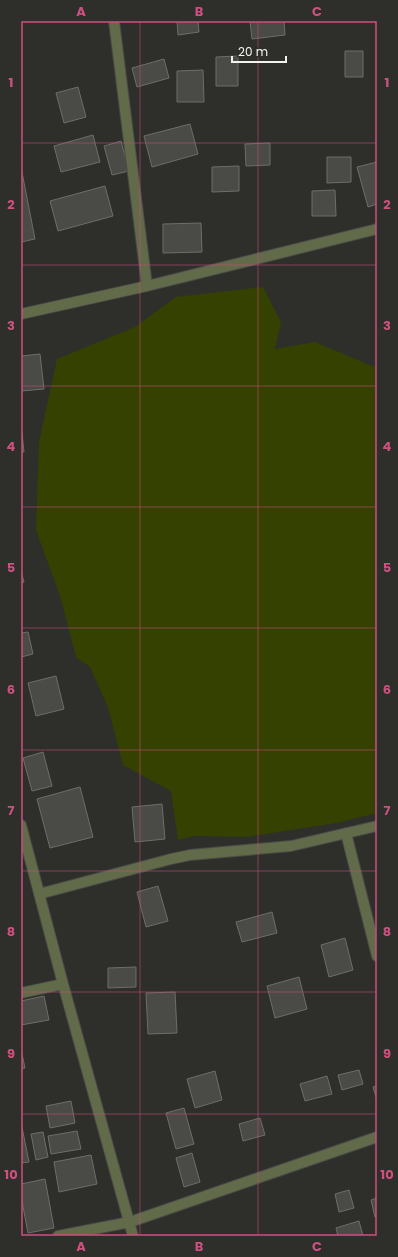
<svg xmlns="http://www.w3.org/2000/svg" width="398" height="1257" font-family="Poppins,sans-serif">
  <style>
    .green { fill: #354100 }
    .building { fill: #4a4b46; stroke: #6d6e69 }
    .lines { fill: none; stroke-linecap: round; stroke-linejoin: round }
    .minor-casing { stroke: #494a47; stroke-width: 12 }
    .minor { stroke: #616a49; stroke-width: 10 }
    .grid { fill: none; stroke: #ce4f80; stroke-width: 1; stroke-opacity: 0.55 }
    .neatline { fill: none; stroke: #ce4f80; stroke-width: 1.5 }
    .grid-label { font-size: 13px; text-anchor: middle; font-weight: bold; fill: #ce4f80 }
  </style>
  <rect width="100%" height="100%" fill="#2e2f2b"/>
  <path class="green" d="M263,287L281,322L275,349L315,342L372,366H377V813L336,823L246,837L194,836L178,840L171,791L123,765L108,707L90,667L76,657L61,599L36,530L39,442L57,359L135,327L176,297Z"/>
  <path class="building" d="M177,21H198L199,32L178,35Z
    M250,21H284L285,35L252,39Z
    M345,51H363V77H345Z
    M238,56V86H216V57Z
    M164,59L169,78L137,87L132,68Z
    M203,70L204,102H177V71Z
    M78,87L86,117L64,123L56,93Z
    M190,124L198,154L152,167L144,136Z
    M93,135L100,162L61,172L54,146Z
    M121,141L129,171L112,175L104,146Z
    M270,143V165L246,166L245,144Z
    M327,157H351V182L327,183Z
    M377,162V204L368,207L357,167Z
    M239,166V191L212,192V167Z
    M21,167L35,239L21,242Z
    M105,186L113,216L58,231L50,201Z
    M335,190L336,216H312V191Z
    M201,223L202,252L163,253V224Z
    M40,354L44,389L21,391V356Z
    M21,424L24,452H21Z
    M21,571L24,582L21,583Z
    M28,632L33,654L21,657V633Z
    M56,676L64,709L36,716L28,683Z
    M43,752L52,786L32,791L23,758Z
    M80,787L93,837L50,848L37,799Z
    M162,804L165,839L135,842L132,807Z
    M158,886L168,921L146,927L137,892Z
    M272,912L277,933L242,942L236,922Z
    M345,938L353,970L329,977L321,945Z
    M136,967V987L108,988V968Z
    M299,977L307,1009L275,1018L267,986Z
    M175,992L177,1033L148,1034L146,993Z
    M44,996L49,1020L21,1025V1001Z
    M21,1049L25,1068L21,1069Z
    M359,1070L363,1084L342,1090L338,1075Z
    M215,1071L222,1100L195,1108L187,1079Z
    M327,1076L332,1094L305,1101L300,1084Z
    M377,1086V1100L373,1087Z
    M71,1101L75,1123L50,1128L46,1106Z
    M184,1108L194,1144L176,1149L166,1113Z
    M260,1118L265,1135L243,1141L239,1124Z
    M21,1122L29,1162L21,1163Z
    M77,1131L81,1149L51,1154L48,1136Z
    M43,1132L48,1157L36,1160L31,1134Z
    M192,1153L200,1182L184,1187L176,1158Z
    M91,1155L97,1184L59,1192L54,1162Z
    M45,1179L54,1228L28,1233L21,1196V1184Z
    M349,1190L354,1208L339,1212L335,1194Z
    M377,1198V1216L375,1217L371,1200Z
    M359,1221L363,1236H338L336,1228Z"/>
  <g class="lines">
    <g class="minor-casing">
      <path id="minor" d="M114,21L147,286
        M21,314L147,286L377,229
        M21,825L63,984L133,1236
        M346,833L377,956
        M39,894L171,859L190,855L291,846L377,826
        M21,993L63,984
        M58,1236L130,1222L377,1137"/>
    </g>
    <use href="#minor" class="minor"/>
  </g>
  <path class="grid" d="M140,21V1236M258,21V1236M21,143H377M21,265H377M21,386H377M21,507H377M21,628H377M21,750H377M21,871H377M21,992H377M21,1114H377"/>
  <rect width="398" height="1257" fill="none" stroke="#2e2f2b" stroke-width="44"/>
  <path d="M232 56v6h54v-6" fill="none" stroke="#f2f3f0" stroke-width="2"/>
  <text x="238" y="56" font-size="12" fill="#f2f3f0" stroke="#2e2f2b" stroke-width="3" paint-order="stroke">20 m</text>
  <rect x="22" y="22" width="354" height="1213" class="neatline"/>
  <g class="grid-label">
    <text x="81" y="16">A</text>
    <text x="199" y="16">B</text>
    <text x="317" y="16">C</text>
    <text x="11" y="87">1</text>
    <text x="387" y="87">1</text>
    <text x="11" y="209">2</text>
    <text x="387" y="209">2</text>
    <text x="11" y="330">3</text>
    <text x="387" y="330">3</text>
    <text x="11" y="451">4</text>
    <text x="387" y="451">4</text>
    <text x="11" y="572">5</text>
    <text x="387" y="572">5</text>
    <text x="11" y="694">6</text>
    <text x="387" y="694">6</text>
    <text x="11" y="815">7</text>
    <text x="387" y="815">7</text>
    <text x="11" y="936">8</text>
    <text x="387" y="936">8</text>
    <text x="11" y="1058">9</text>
    <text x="387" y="1058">9</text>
    <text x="11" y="1179">10</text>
    <text x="387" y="1179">10</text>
    <text x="81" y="1251">A</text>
    <text x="199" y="1251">B</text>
    <text x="317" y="1251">C</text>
  </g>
</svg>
